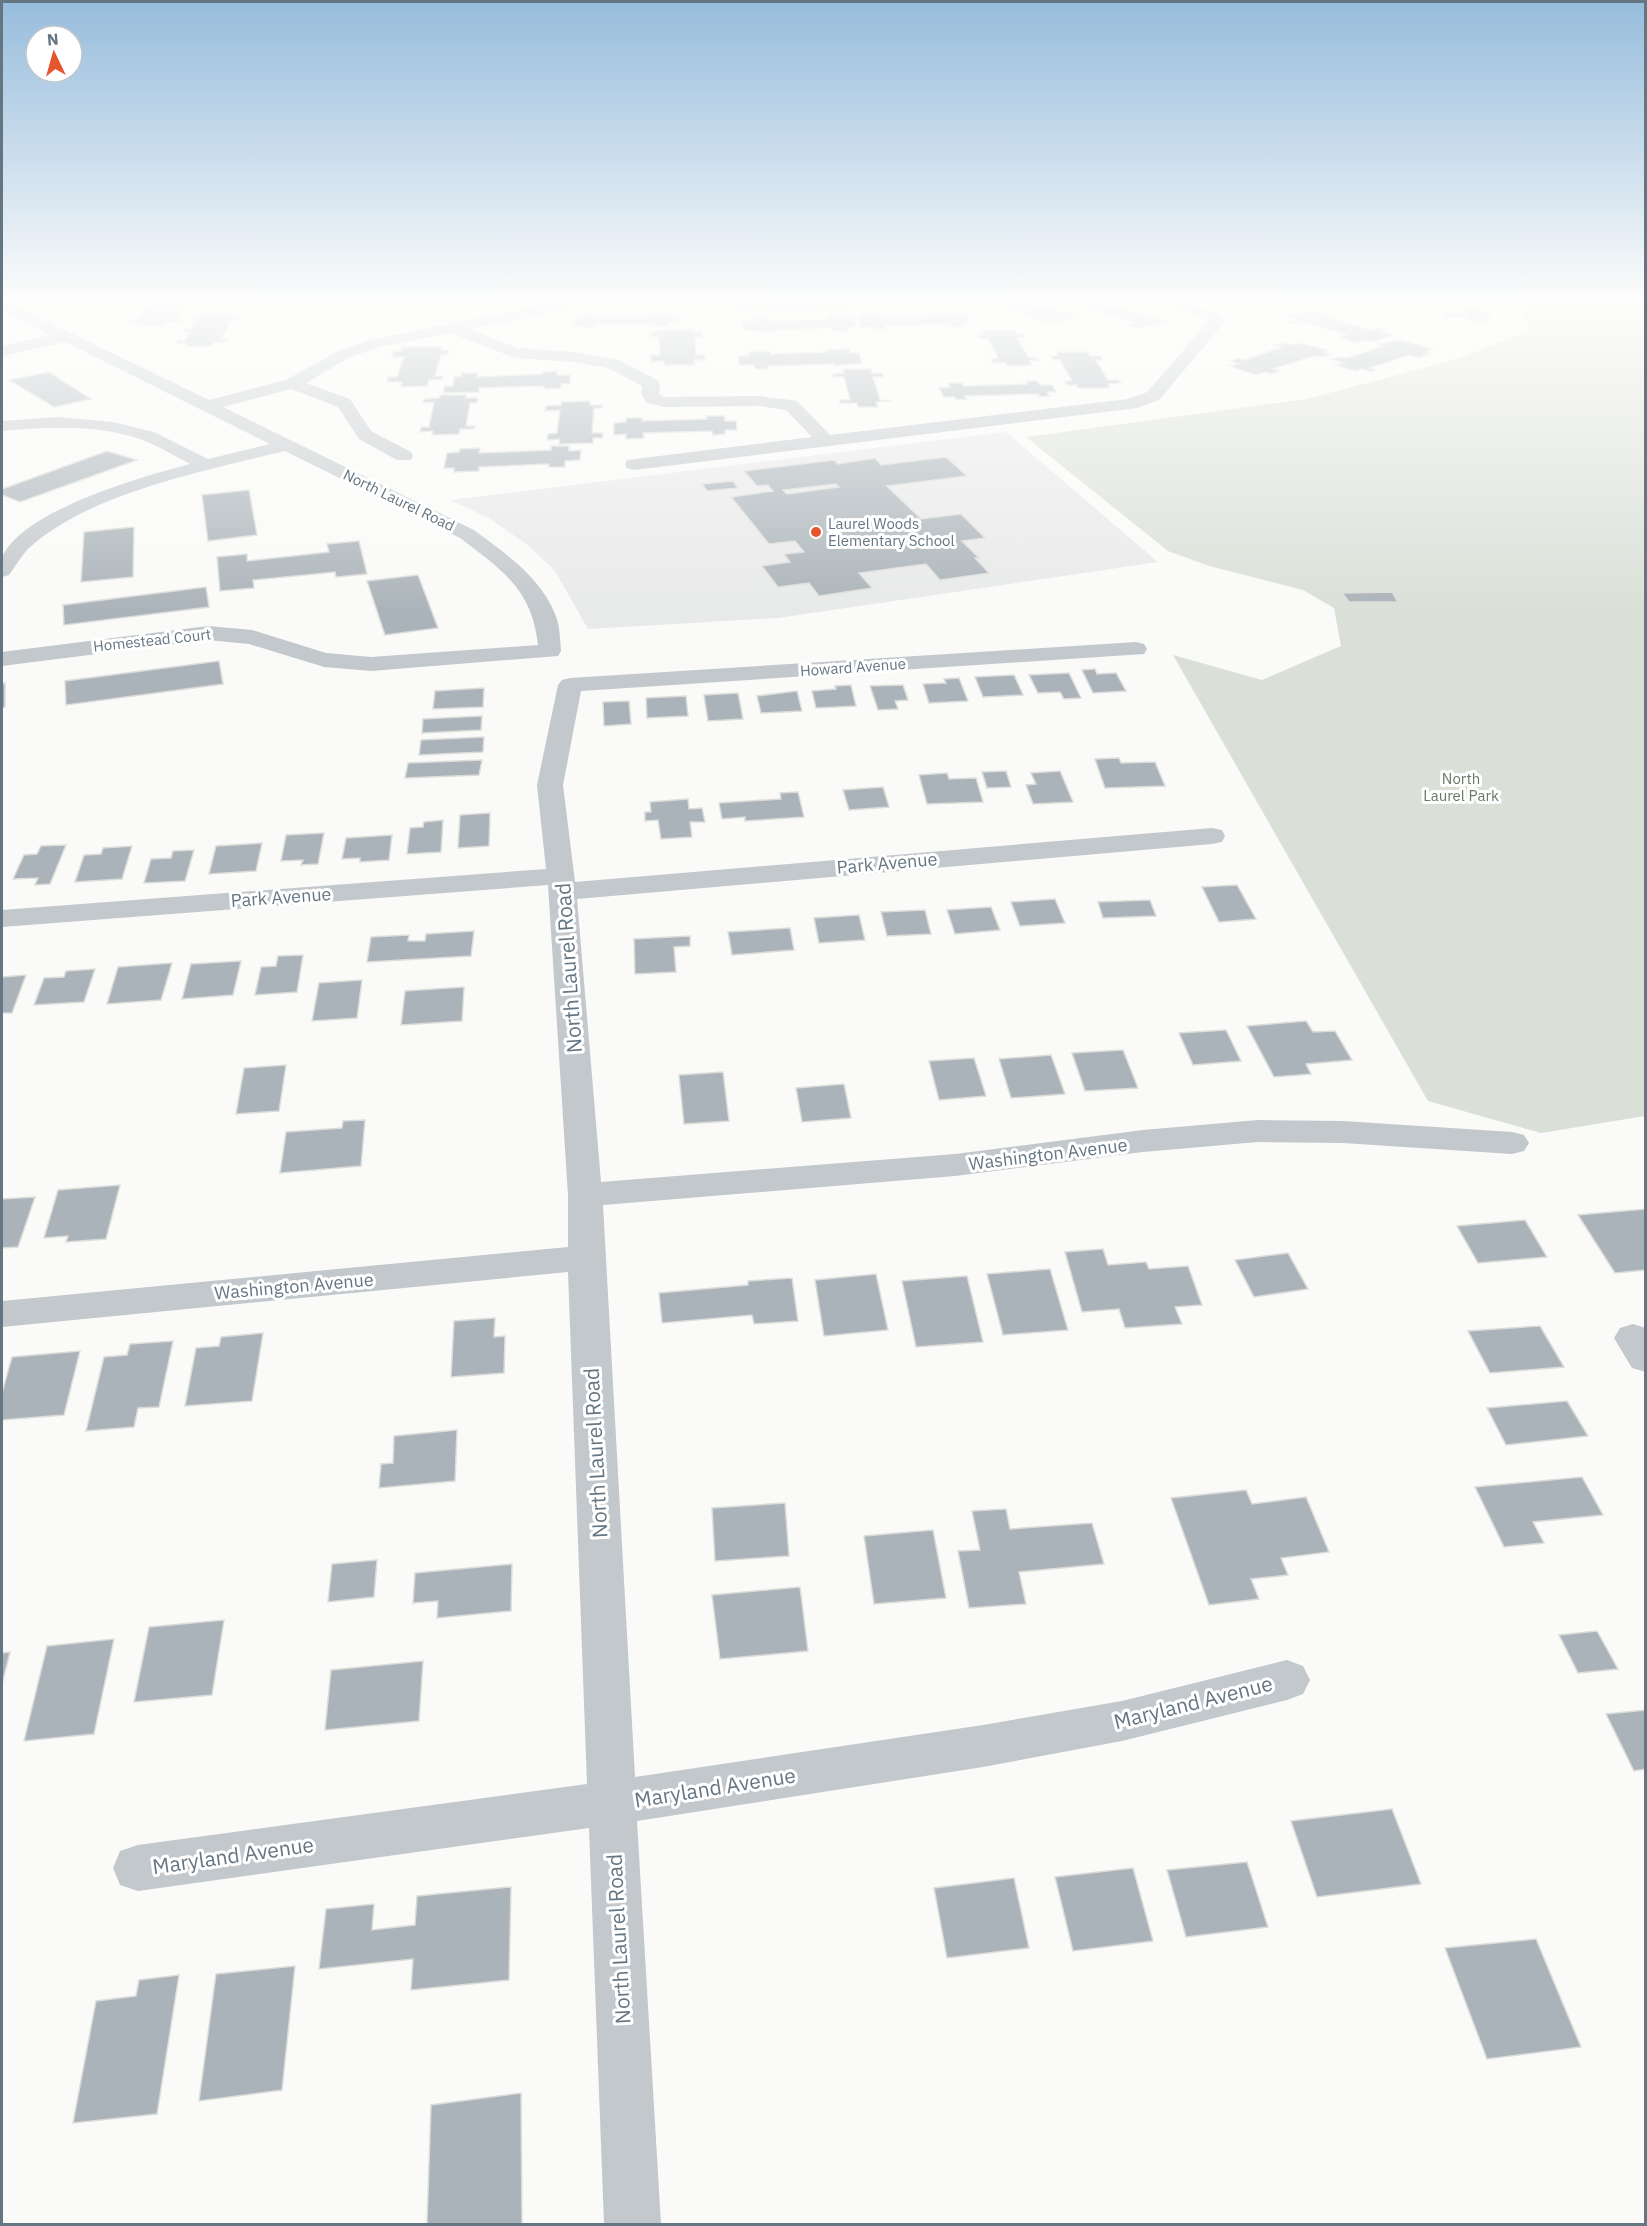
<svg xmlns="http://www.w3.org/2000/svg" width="1647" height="2226" font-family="'IBM Plex Sans',sans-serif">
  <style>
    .built { fill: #e8e9e9 }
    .green { fill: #dadfd7 }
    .building { fill: #aab3b9; stroke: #dcdcda; stroke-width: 1.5; fill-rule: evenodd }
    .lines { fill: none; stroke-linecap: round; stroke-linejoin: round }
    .minor { fill: #c3c8cc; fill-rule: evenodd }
    .poi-dot { fill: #e4572e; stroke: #fff; stroke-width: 2 }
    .labels { text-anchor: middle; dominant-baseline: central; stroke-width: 6; stroke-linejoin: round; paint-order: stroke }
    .far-street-label { font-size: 15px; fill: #657683; stroke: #fff }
    .far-poi-label { font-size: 15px; fill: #657683; stroke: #fff; text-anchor: start }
    .far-park-label { font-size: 15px; fill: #687a64; stroke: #fff }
    .street-label { font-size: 18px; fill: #657683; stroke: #fff }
    .near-street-label { font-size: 21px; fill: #657683; stroke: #fff }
  </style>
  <rect width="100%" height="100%" fill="#fafaf8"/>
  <path class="built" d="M1006,432L1158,562L778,618L588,629L555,571L529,546L489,518L450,500Z"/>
  <path class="green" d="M1520,303H1645V1116L1541,1133L1428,1101L1173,655L1262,680L1341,646L1334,608L1303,590L1209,566L1168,551L1026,437L1307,399L1460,358L1529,331Z"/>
  <path class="building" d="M150,303H186L175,318H182L180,322H167L165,325L140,326L142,323H129L132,319H139L144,311H139L146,309Z
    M986,303H1033L1061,311L1067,310L1077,312L1071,314L1078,316L1056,322L1048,320L1041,322L1032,319L1037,318L997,305L991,307L982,304Z
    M1085,303H1110L1107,304L1156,318H1166L1159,320L1167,322L1139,328L1128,325L1135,323L1083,308L1089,306L1081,304Z
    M1227,303H1267L1238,308L1226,304L1230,303Z
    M1463,309H1480L1482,313H1488L1491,319H1485L1487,322L1469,321L1468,318L1447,317L1444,312H1465Z
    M1306,311H1316L1326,313L1321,315L1371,330L1377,328L1387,331L1382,332L1394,335L1372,342L1366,340L1356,343L1339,337L1347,335L1303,322L1294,324L1288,322L1296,320L1285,316Z
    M653,312H669L670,315H679L680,323H667V326L654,327V324L594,325V328L572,326L573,318L581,317V314H592V317L653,316Z
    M940,312L966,314L970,323H961L962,327H951L949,324L885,326L886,329H874L873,327H861L858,317H865L864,314L881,313L882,317L941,315Z
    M201,314H230L229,317L240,316L237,321H231L221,339H228L226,342L213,343L212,346L186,347L188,343L176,344L178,340H185L190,332H184L185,329H191L196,321H189L192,317H199Z
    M827,315L854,317L856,327H846L847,331H833L832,328L774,330L775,332L744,330L742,321L755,320L754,317H768V320L828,319Z
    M694,329V332H702L703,337H695L696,355H705V360H694V365H664V361L651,362V355H660L659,337H651V332H658V330Z
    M1015,330L1017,334H1024L1026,337L1017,338L1029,358H1038L1039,360L1030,361L1032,365L1007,366L1005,363H993L991,359L998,358L988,339H980L978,335H984L982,331Z
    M1401,340L1433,349L1425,352L1431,353L1419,358L1409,355L1370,368L1376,370L1372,372L1362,369L1355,371L1336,365L1343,363L1331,359L1338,357L1347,358L1383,346L1376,344Z
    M1287,343L1295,345L1300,343L1328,350L1324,352L1331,354L1322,357L1314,356L1273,369L1280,371L1271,374L1265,372L1256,375L1229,366L1238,364L1231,361L1238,358L1244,360L1282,347L1272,345Z
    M402,347H442L441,350H449L448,355H441L435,376H443L442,380H429L427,386L401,387L402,382H387L388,377H397L404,357H392L393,351H401Z
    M849,349L850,353H859L862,363L834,366V364L768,366L769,369H755L754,365H739L738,356H749L748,352L771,351V354L826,352L825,350Z
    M1057,352H1088L1090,356H1101L1103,360H1096L1108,380H1118L1121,383L1108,384L1110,388H1078L1077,385H1067L1064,381H1072L1060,360H1053L1051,356L1058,355Z
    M843,369H871L872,373H882L884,377H873L880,400L891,401L876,402L878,407H858L857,403H840V400H850L844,377H833L832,374L844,373Z
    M557,371V375H570V384H561V388L544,389V386L479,388V392L443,393L445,386H453L454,377L462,376V373H478L477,377L542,374V372Z
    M49,372L91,399L54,407L9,380Z
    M1026,381H1037L1040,385H1052L1056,392H1047L1050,396L1040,397L1038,394L965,396L967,399L956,400L955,397H944L939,388L950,387L948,383H962L964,386L1028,384Z
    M440,395H466V398H478L477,403H470L466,426H475L474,429H460L459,434L432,435L433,431L420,432L421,427H429L434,402L423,403L424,399L439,398Z
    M590,401V405H602V408H594L592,433H603L602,438H593V443L559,444L560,439L547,440L548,434L557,433L560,410L545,411L546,406L561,405L562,402Z
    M706,416H724L725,421H736L737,430H725V434L713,435L712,431L643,433L644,438L626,439V434L614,435V423L626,422V418H642V421L707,419Z
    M551,446H569V451L581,450L580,460L565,461V467H549V464L479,467V471L454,472V468H444L447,453L459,452L460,449L480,448L479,453L551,450Z
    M107,451L137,460L20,502L2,495V489Z
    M946,457L967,476L887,486L921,519L961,514L985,538L962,541L979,558H975L989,573L940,580L926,564L859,573L872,588L819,596L809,583L778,587L762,566L790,562L784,554L804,552L795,541L769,544L731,497L773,491L768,485L757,486L744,471L834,460L838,464L875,458L881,465ZM836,484L839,487L787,494L783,490Z
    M733,481L738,488L707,491L702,484Z
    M249,490L257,535L208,541L202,495Z
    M134,527L133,577L81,582L84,532Z
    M359,541L367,574L336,577L335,572L253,580L254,588L220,591L217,557L247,554V561L329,552L327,544Z
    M418,575L438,628L385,635L367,581Z
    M206,587L209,607L64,625L63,605Z
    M1392,592L1398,602H1349L1342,593Z
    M219,661L223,684L66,705L65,681Z
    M1095,669L1097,674L1116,673L1126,691L1093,693L1082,670Z
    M1069,673L1081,698L1064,699L1060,692L1038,693L1029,675Z
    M1014,675L1023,695L983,697L975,677Z
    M959,678L968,701L929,703L923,684L946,683L944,679Z
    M5,683V707L2,708V684Z
    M851,685L856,706L816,708L812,691L836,689L835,686Z
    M903,685L908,700L895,701L898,709L878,710L870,686Z
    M484,688L483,707L433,709L435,691Z
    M797,691L802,711L761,713L757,696Z
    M738,693L743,719L708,721L704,695Z
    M686,696L688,716L647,718L646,698Z
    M629,701L631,724L604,726L603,702Z
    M482,716L481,730L422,733L423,719Z
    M484,737L483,752L419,755L421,740Z
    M1119,758L1121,763L1155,762L1165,786L1105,788L1095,759Z
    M482,760L479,775L405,778L408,763Z
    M1006,771L1011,787L987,788L982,772Z
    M1060,771L1073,802L1033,804L1026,785L1036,784L1031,773Z
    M947,773L949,779L976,778L983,802L927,804L919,775Z
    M883,787L889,807L849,810L843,790Z
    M798,792L804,817L745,821V817L722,819L719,803L781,799L780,793Z
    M688,799L689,809L702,808L705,822H690L692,837L661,839L658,820L645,821V812H651L650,802Z
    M490,813L489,846L458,848L460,815Z
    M443,820L441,852L407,854L410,828L423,827L424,822Z
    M324,833L318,864L301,865L303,860L281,861L286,835Z
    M392,835L389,860L360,862V858L342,859L346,838Z
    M262,843L256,871L209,874L216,846Z
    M66,845L50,884L35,885L38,878L13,879L24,855L37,854L41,846Z
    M132,846L122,879L75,882L84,855L101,854L103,848Z
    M194,850L185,881L144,883L151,859L171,858L173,851Z
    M1237,885L1256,919L1219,922L1202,887Z
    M1055,899L1065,923L1020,926L1011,902Z
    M1150,900L1156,916L1103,918L1098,902Z
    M991,907L1000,930L955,934L947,910Z
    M925,910L931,934L887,936L881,912Z
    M859,915L865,940L819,943L814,918Z
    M790,928L794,950L732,955L728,932Z
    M474,931L471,956L367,962L371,937L409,935L408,941H425L426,934Z
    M690,936V946L674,947L676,972L635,974L634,939Z
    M303,955L297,992L255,995L261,967L276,966L278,956Z
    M241,961L233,995L182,999L191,964Z
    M172,963L161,1000L107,1004L118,967Z
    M95,969L84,1002L34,1005L44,978L64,977L66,971Z
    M26,975L12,1013H2V977Z
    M362,980L357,1018L312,1021L319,983Z
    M464,987L462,1021L401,1025L405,991Z
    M1306,1021L1313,1032L1335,1031L1352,1060L1306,1064L1311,1074L1274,1077L1247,1026Z
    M1226,1030L1241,1061L1193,1065L1179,1033Z
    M1123,1050L1138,1088L1085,1091L1072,1053Z
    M1051,1055L1065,1094L1011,1098L999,1059Z
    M974,1058L986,1096L939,1100L929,1061Z
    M286,1065L279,1111L236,1114L244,1068Z
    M723,1072L729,1121L684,1124L679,1075Z
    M844,1084L851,1118L802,1122L796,1088Z
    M365,1120L361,1166L280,1173L286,1132L342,1128L343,1121Z
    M120,1185L106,1239L66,1242L68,1236L44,1238L58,1190Z
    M35,1197L18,1247L2,1248V1199Z
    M1646,1209V1270L1615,1273L1578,1215Z
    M1525,1220L1547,1257L1478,1263L1457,1226Z
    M1103,1249L1108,1265L1146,1262L1149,1269L1188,1266L1202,1305L1175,1307L1182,1324L1125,1328L1119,1309L1082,1312L1065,1252Z
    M1288,1253L1308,1289L1254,1297L1235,1260Z
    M1050,1269L1068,1330L1003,1335L987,1274Z
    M876,1274L888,1330L824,1336L815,1280Z
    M967,1276L983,1342L916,1347L902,1281Z
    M792,1278L798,1321L754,1324L752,1315L662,1323L659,1293L748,1285V1281Z
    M495,1318L494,1337L505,1336L504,1373L451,1377L454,1321Z
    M1540,1326L1564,1367L1490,1373L1468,1331Z
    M263,1333L252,1401L185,1406L196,1348L219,1346L221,1337Z
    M173,1341L159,1407L138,1408L134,1427L86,1431L104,1357L127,1355L130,1344Z
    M80,1351L64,1415L2,1420V1393L12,1357Z
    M1567,1401L1588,1436L1506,1445L1487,1408Z
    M457,1430L455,1481L379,1488L381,1464L393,1463L394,1436Z
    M1582,1477L1603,1515L1533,1522L1544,1543L1504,1547L1475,1487Z
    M1246,1490L1252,1504L1306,1497L1329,1552L1281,1558L1288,1575L1251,1579L1259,1599L1209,1605L1171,1498Z
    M785,1503L789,1556L715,1561L712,1508Z
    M1006,1509L1010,1529L1092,1523L1104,1564L1019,1572L1026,1604L969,1608L958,1551L980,1550L972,1511Z
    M933,1530L946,1598L874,1604L864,1536Z
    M377,1560L374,1597L328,1602L332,1564Z
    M512,1564L511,1611L437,1618L438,1601L413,1603L415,1573Z
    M800,1587L808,1651L720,1659L712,1595Z
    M224,1620L212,1695L134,1702L149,1627Z
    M1597,1631L1618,1669L1578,1673L1559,1635Z
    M114,1639L94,1734L24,1741L47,1646Z
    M10,1652L2,1684V1653Z
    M423,1661L419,1721L325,1730L331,1670Z
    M1646,1710V1769L1634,1771L1606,1714Z
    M1392,1809L1421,1884L1317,1897L1291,1821Z
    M1247,1862L1268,1927L1186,1937L1167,1870Z
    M1133,1868L1153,1941L1073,1951L1055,1877Z
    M1014,1878L1029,1948L947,1958L934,1888Z
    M511,1887L509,1980L411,1990L413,1959L319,1969L326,1909L374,1904L372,1930L415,1925L417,1896Z
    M1536,1939L1581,2047L1487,2059L1445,1948Z
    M295,1966L282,2090L199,2101L216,1974Z
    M179,1975L157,2114L73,2123L96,2001L136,1996L139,1980Z
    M521,2093L522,2224H427L431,2105Z"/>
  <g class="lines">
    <path class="minor" d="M2,303H9L209,400L286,380L338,351L370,340L553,303H582L580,306L575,308L469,329L518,348L574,352L619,360L657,380L660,384L659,394L664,397L758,396L791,400L797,401L830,435L1128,399L1147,392L1208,322L1197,315L1166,306L1164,303C1186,303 1202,306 1222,317L1224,323L1159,400L1137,408L634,470L627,468L625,464L627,460L812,437L786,410L758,406L664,407L647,403L641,394L642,386L608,368L574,362L515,358L450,333L380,347L350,357L306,383L350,399L371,431L411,452L413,456L411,460H397L359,439L338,407L291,389L223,407L474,530C505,553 540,577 555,614C560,625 560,639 561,651L558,656L371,671L324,667L249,644L208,640L2,666V652L208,626L252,630L326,653L371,657L538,645C532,589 502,570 460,538L285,451C207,470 88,493 28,549C21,556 15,567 9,575L2,577C2,570 0,561 3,555C27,509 141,477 190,464C173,455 157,445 140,439C96,424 47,427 2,431V421L57,417L113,422L154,432L208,459L270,444L65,342L2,356V346L51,335L2,311Z
      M724,303H900L892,308L740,312Z
      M1136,642L1144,644L1147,649L1144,654L581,691L563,785L575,882L1212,828L1222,830L1225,836L1222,842L1212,844L577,899L601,1182L955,1154L1143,1130L1258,1120L1343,1121L1512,1132L1524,1135L1529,1143L1524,1151L1512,1154L1343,1143L1258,1142L1143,1152L955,1176L603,1205L635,1777L983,1725L1122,1701L1287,1660L1303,1666L1310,1680L1303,1694L1287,1700L1122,1741L983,1767L637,1821L661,2224H604L589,1828L138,1891L120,1885L113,1868L120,1851L138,1845L587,1784L568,1272L2,1327V1301L568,1247V1195L548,885L2,927V910L546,869L537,785L558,685L562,680L570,678Z
      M1633,1324L1646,1328V1372L1632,1368L1614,1338L1620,1328Z"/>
  </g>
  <linearGradient id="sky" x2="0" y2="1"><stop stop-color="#96bcdc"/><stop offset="0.49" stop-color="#fdfdfc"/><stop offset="1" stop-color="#fdfdfc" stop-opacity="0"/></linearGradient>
  <rect width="1647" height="614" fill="url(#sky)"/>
  <circle class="poi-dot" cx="816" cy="532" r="6"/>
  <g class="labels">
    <g class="far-street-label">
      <text transform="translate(399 500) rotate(26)">North Laurel Road</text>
      <text transform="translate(152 640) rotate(-6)">Homestead Court</text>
      <text transform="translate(853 667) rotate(-4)">Howard Avenue</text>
    </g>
    <g class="far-poi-label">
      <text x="828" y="523">Laurel Woods<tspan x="828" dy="17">Elementary School</tspan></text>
    </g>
    <g class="far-park-label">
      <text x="1461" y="778">North<tspan x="1461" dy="17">Laurel Park</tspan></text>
    </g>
    <g class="street-label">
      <text transform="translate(887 863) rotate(-5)">Park Avenue</text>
      <text transform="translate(281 897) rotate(-4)">Park Avenue</text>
      <text transform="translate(1048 1154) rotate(-7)">Washington Avenue</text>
      <text transform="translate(294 1286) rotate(-5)">Washington Avenue</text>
    </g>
    <g class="near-street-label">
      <text transform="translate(568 968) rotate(-94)">North Laurel Road</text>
      <text transform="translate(595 1453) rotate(-93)">North Laurel Road</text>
      <text transform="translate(1193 1702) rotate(-14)">Maryland Avenue</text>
      <text transform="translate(715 1787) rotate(-9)">Maryland Avenue</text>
      <text transform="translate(233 1855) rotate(-8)">Maryland Avenue</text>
      <text transform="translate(618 1939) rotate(-93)">North Laurel Road</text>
    </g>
  </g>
  <rect width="1647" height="2226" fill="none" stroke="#657683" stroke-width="6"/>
  <g transform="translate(54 54) rotate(355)"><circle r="28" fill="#ffffff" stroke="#c1c8cd" stroke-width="1.5"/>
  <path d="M0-4.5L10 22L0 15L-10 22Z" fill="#e4572e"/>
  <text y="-9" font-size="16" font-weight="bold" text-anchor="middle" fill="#657683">N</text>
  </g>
</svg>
